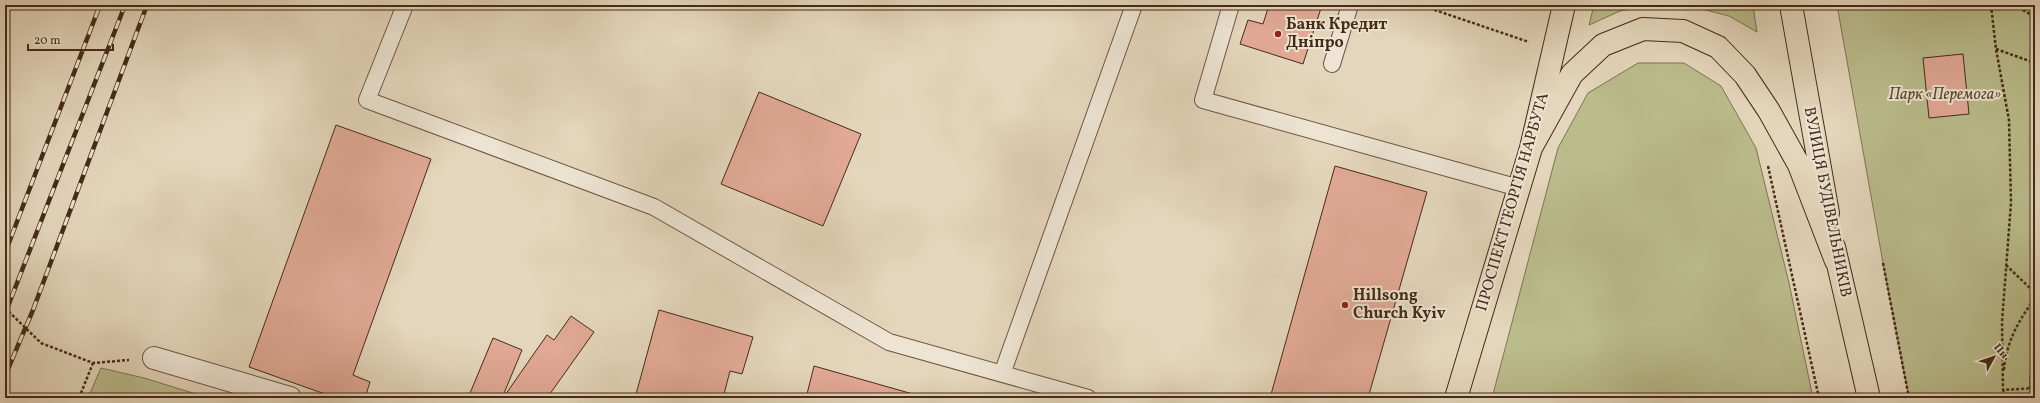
<svg xmlns="http://www.w3.org/2000/svg" width="2040" height="403" font-family="Vollkorn,serif">
  <style>
    .green { fill: #babc8c; stroke: #807451 }
    .building { fill: #e1a996; stroke: #452b16 }
    .lines { fill: none; stroke-linecap: round; stroke-linejoin: round }
    .lane-casing { stroke: #6d5640; stroke-width: 18 }
    .street-casing { stroke: #6d5640; stroke-width: 24 }
    .primary-casing { stroke: #452b16; stroke-width: 24 }
    .path { stroke: #452b16; stroke-width: 2.5; stroke-dasharray: 3 2; stroke-linecap: butt }
    .lane { stroke: #ede4d3; stroke-width: 16 }
    .street { stroke: #ede4d3; stroke-width: 22 }
    .primary { stroke: #e4d6bc; stroke-width: 22 }
    .rail-casing { stroke: #452b16; stroke-width: 4.5 }
    .rail { stroke: #ede4d3; stroke-width: 3; stroke-dasharray: 9; stroke-linecap: butt }
    .poi-dot { fill: #8f2418; stroke: #ede4d3; stroke-width: 1.5 }
    .labels { text-anchor: middle; dominant-baseline: central; stroke-width: 4; stroke-linejoin: round; paint-order: stroke }
    .poi-label { font-size: 16px; font-weight: bold; fill: #452b16; stroke: #ede4d3; text-anchor: start }
    .park-label { font-size: 16px; font-style: italic; fill: #5c482e; stroke: #ede4d3 }
    .street-label { font-size: 16px; fill: #452b16; stroke: #ede4d3 }
  </style>
  <rect width="100%" height="100%" fill="#e4d6bc"/>
  <filter id="stains"><feTurbulence type="fractalNoise" baseFrequency=".005" numOctaves="4"/><feColorMatrix values="0 0 0 0 .2 0 0 0 0 .09 0 0 0 0 .02 0 0 0 .5 -.17"/></filter>
  <radialGradient id="worn" r=".72"><stop offset=".6" stop-color="#630" stop-opacity="0"/><stop offset="1" stop-color="#630" stop-opacity=".3"/></radialGradient>
  <path class="green" d="M1594,5H1654L1620,11L1589,25Z
    M1658,5H1753L1757,32L1729,16L1690,6Z
    M1837,5H2035V398H1909L1883,263Z
    M1638,63H1684L1721,86L1756,148L1789,283L1813,398H1492L1558,148L1588,93Z
    M101,368L144,378L209,398H88Z"/>
  <path class="building" d="M1269,5H1322L1303,64L1240,44L1248,20L1263,24Z
    M1963,54L1969,114L1929,118L1923,58Z
    M759,92L861,134L823,226L721,184Z
    M336,125L431,159L353,375L370,382L365,398H336L249,367Z
    M1335,166L1427,192L1368,398H1270Z
    M659,310L753,337L742,374L730,371L723,398H635Z
    M571,316L594,332L547,398H503L547,335L554,340Z
    M493,338L522,350L502,398H468Z
    M814,366L927,398H806Z"/>
  <g class="lines">
    <g class="lane-casing">
      <path id="lane" d="M405,5L367,100L654,207L889,342L1088,398
        M1231,5L1203,100L1519,188
        M1332,64L1350,5
        M1002,374L1134,5"/>
    </g>
    <g class="street-casing">
      <path id="street" d="M154,358L290,398"/>
    </g>
    <g class="primary-casing">
      <path id="primary" d="M1791,5L1828,213
        M1531,148L1572,74L1603,45L1643,29L1683,31L1718,47L1745,75L1769,111L1799,165L1836,261
        M1834,247L1869,398
        M1456,398L1531,148L1564,5"/>
    </g>
    <path class="path" d="M1420,5L1529,42
      M1991,5L1996,49L2009,120L2011,203L2002,322L2003,390L2035,388
      M2014,5L2035,17
      M1996,49L2035,63
      M1768,166L1819,398
      M1883,263L1909,398
      M2006,265L2035,293
      M5,308L41,343L93,363L129,360
      M2004,370C2006,342 2019,320 2035,298
      M2003,389L2005,398
      M79,398L93,363
      M2033,398L2030,388L2032,353L2035,348"/>
    <use href="#lane" class="lane"/>
    <use href="#street" class="street"/>
    <use href="#primary" class="primary"/>
    <g class="rail-casing">
      <path id="rail" d="M5,253L100,5
        M5,314L125,5
        M5,376L33,310L147,5"/>
    </g>
    <use href="#rail" class="rail"/>
  </g>
  <g class="poi-dot">
    <circle cx="1278" cy="34" r="4"/>
    <circle cx="1345" cy="305" r="4"/>
  </g>
  <g class="labels">
    <g class="poi-label">
      <text x="1286" y="25">Банк Кредит<tspan x="1286" dy="18">Дніпро</tspan></text>
      <text x="1353" y="296">Hillsong<tspan x="1353" dy="18">Church Kyiv</tspan></text>
    </g>
    <g class="park-label">
      <text x="1945" y="95">Парк «Перемога»</text>
    </g>
    <g class="street-label">
      <text transform="translate(1513 202) rotate(-74)">ПРОСПЕКТ ГЕОРГІЯ НАРБУТА</text>
      <text transform="translate(1827 202) rotate(79)">ВУЛИЦЯ БУДІВЕЛЬНИКІВ</text>
    </g>
  </g>
  <rect width="2040" height="403" fill="none" stroke="#e4d6bc" stroke-width="20"/>
  <rect x="6" y="6" width="2028" height="391" fill="none" stroke="#452b16" stroke-width="2"/>
  <rect x="10" y="10" width="2020" height="383" fill="none" stroke="#452b16"/>
  <g transform="translate(1994 357) rotate(50)" stroke="#ede4d3" stroke-width="3" paint-order="stroke">
  <path d="M0-3L7 15L0 10L-7 15Z" fill="#452b16"/>
  <text y="-6" font-size="11" font-weight="bold" text-anchor="middle" fill="#452b16">Пн</text>
  </g>
  <path d="M28 44v6h85v-6" fill="none" stroke="#452b16" stroke-width="2"/>
  <text x="34" y="44" font-size="12" fill="#452b16" stroke="#ede4d3" stroke-width="3" paint-order="stroke">20 m</text>
  <rect width="100%" height="100%" filter="url(#stains)"/>
  <rect width="100%" height="100%" fill="url(#worn)"/>
</svg>
